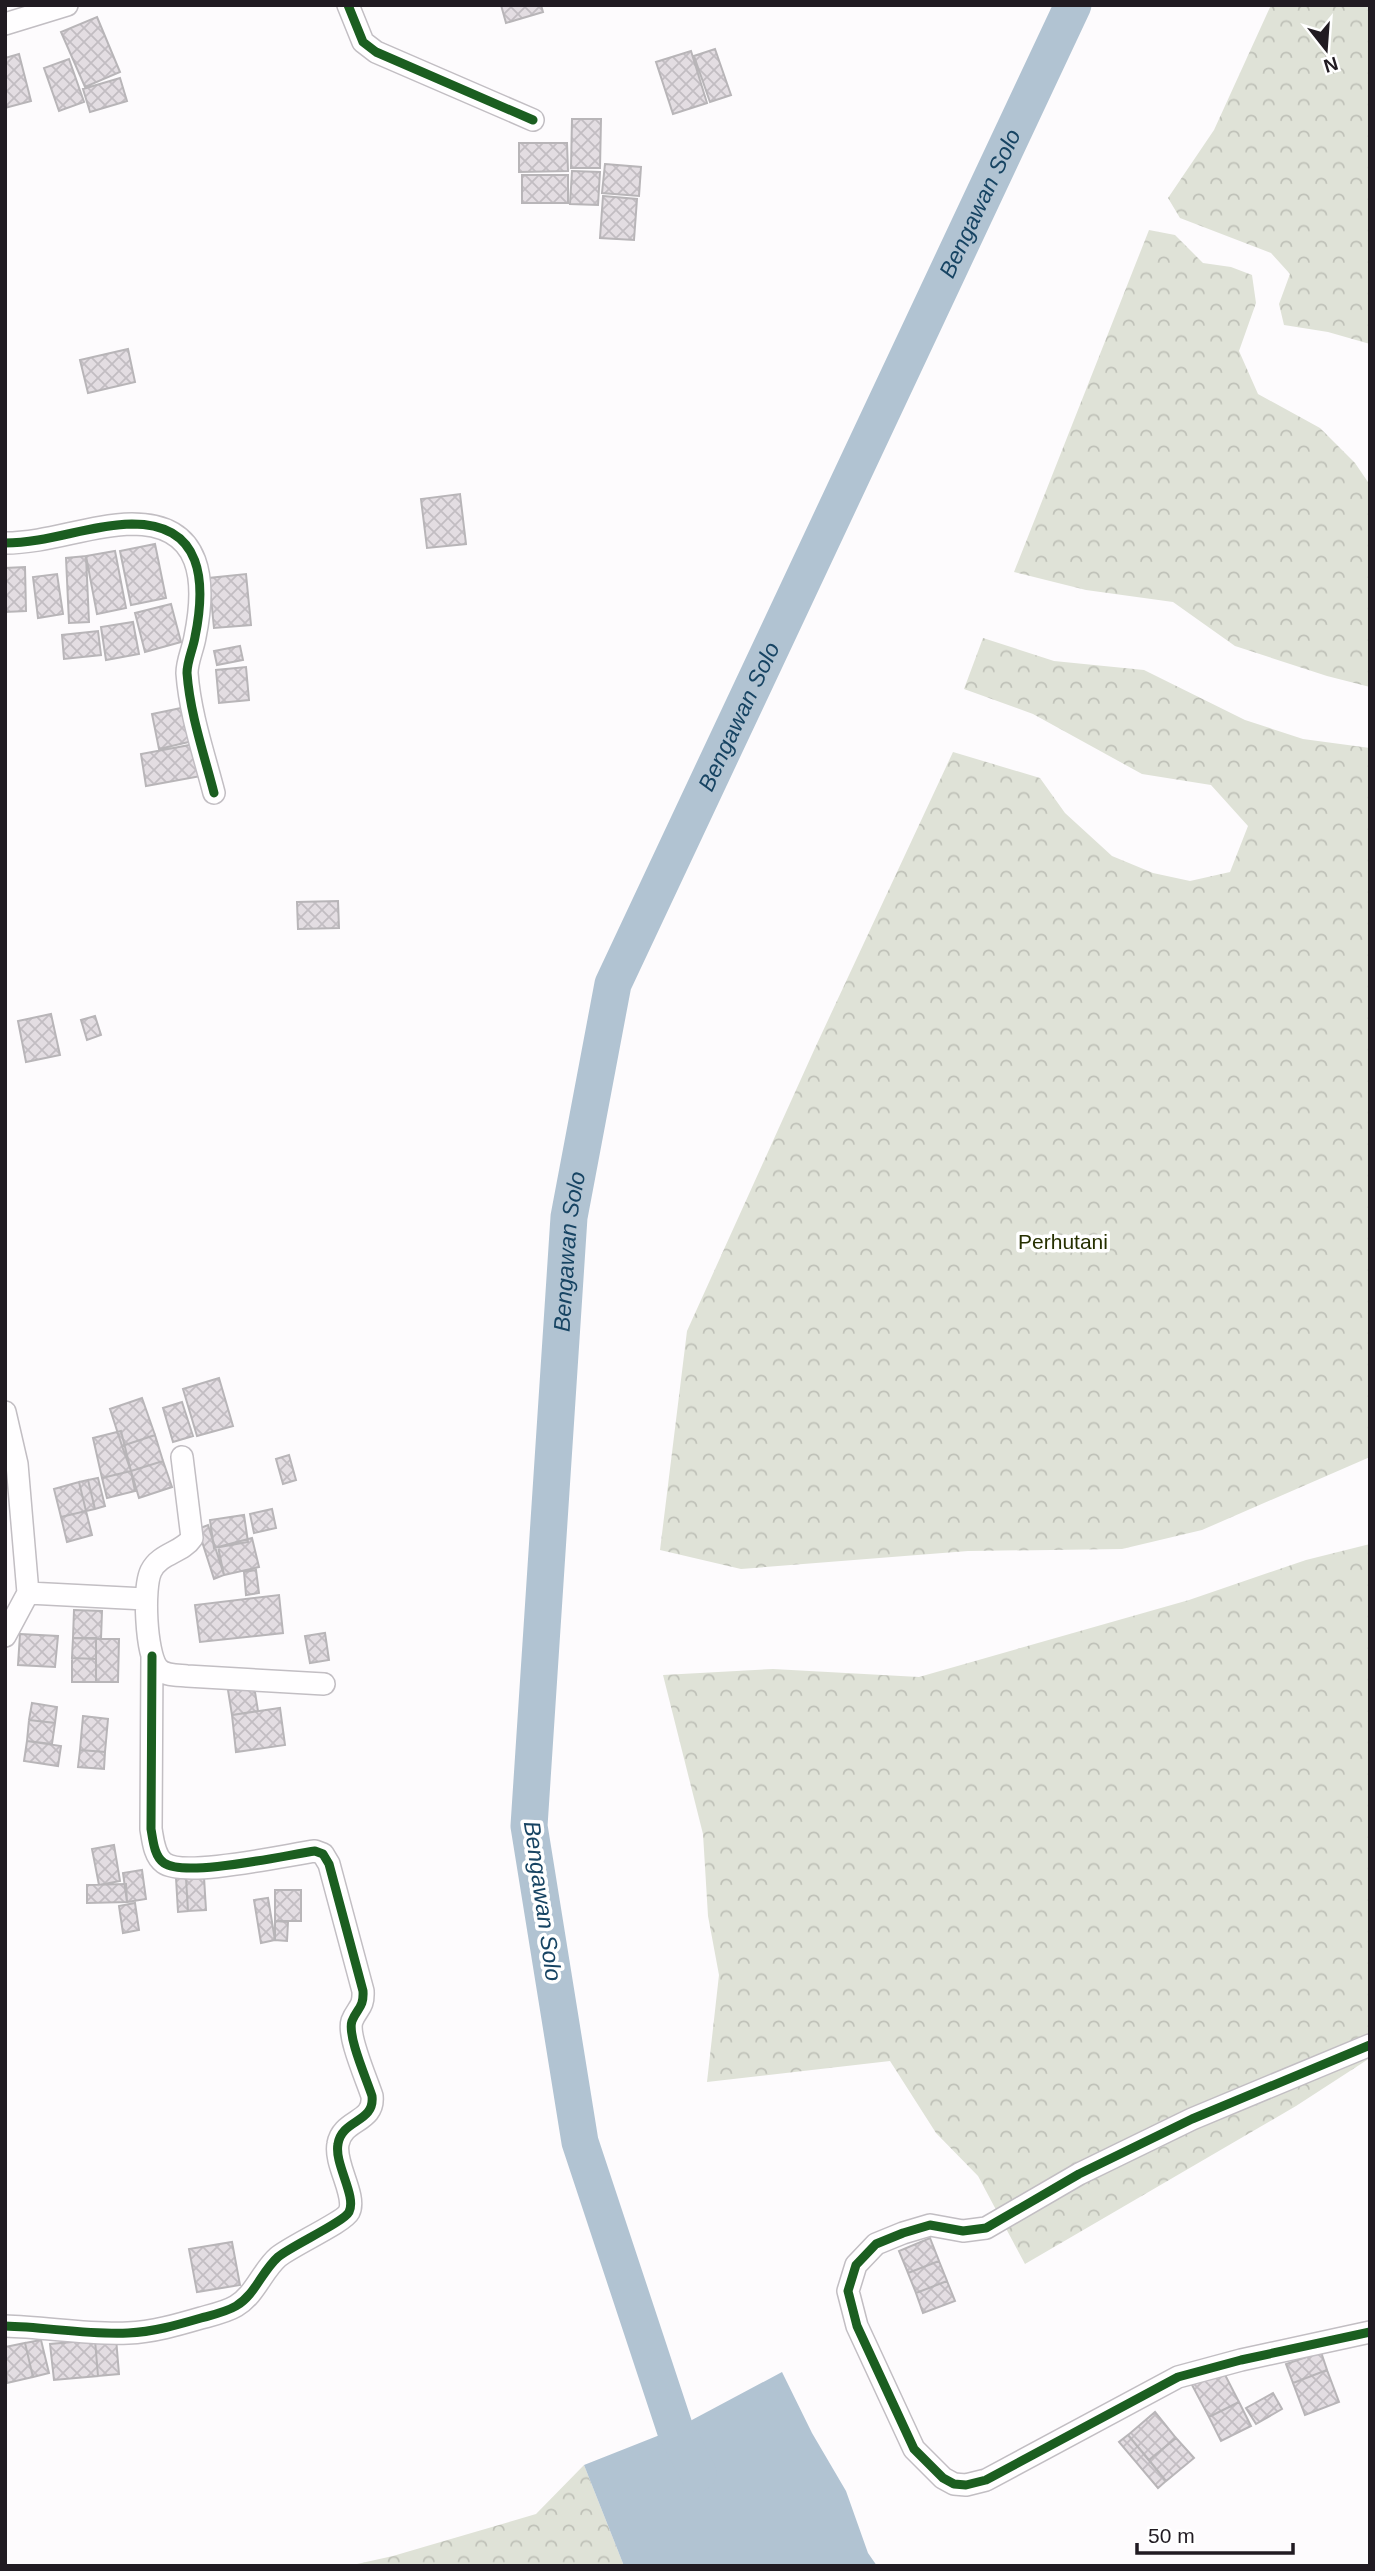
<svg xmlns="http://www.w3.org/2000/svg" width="1375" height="2571" viewBox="0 0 1375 2571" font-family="Arial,sans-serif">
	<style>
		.forest { fill: url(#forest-crowns) }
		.water { fill: #b1c3d2 }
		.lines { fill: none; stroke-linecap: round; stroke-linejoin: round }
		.river { stroke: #b1c3d2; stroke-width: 37 }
		.building { fill: url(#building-cross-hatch); stroke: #b8b5b8; stroke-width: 2 }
		.minor-casing { stroke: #c2bec3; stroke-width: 24 }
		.minor { stroke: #fffeff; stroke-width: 21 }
		.cycleway-casing { stroke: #fff; stroke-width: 13 }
		.cycleway { stroke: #1b5e20; stroke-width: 9 }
		.labels { text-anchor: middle; stroke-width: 7; stroke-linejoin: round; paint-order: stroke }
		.park-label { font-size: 21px; fill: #263000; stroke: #fff }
		.water-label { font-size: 23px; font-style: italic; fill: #174463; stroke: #fff }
	</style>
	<defs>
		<pattern id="forest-crowns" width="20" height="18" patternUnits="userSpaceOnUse" patternTransform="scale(1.75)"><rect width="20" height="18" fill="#dfe2d7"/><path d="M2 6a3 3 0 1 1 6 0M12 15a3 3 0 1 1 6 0" fill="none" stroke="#bfc1b8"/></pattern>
		<pattern id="building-cross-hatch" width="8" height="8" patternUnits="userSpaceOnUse" patternTransform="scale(1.75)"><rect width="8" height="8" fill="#e3dde2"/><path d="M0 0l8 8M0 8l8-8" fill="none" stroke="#c2bdc2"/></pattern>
	</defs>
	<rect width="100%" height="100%" fill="#fdfbfd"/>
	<path class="forest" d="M 1271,5 L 1370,5 L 1370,344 L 1328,332 L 1284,325 L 1279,304 L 1290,274 L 1271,253 L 1180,218 L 1168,198 L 1214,130 Z
		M 1149,230 L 1175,235 L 1203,263 L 1231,267 L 1252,275 L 1256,303 L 1239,351 L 1258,394 L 1320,428 L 1355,463 L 1370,485 L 1370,687 L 1327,676 L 1235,646 L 1173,602 L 1086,590 L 1014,572 Z
		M 983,638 L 1054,661 L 1144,670 L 1245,720 L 1303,739 L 1370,748 L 1370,1457 L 1202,1530 L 1122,1549 L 968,1551 L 741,1569 L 660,1550 L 687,1331 L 815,1048 L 953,752 L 1040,778 L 1065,813 L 1112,856 L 1153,873 L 1190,881 L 1230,872 L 1248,826 L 1211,785 L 1142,774 L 1033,714 L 964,689 Z
		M 1370,1544 L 1370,2058 L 1296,2106 L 1025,2264 L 978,2176 L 936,2133 L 890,2061 L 707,2082 L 719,1975 L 708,1916 L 703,1834 L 663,1675 L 773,1669 L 919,1677 L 1189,1600 L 1306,1560 Z
		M 584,2465 L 624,2566 L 348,2566 L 393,2556 L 536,2514 Z"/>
	<path class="water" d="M 782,2372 L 812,2433 L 846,2491 L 868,2553 L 877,2566 L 624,2566 L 584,2465 L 675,2429 Z"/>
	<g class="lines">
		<path class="river" id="s1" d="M 698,2473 L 675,2429 L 580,2142 L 529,1826 L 569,1217 L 613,984 L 1073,5"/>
	</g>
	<path class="building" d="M 501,5 L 541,5 L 543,12 L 506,23 Z
		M 97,17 L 120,72 L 85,87 L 61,32 Z
		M 715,49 L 731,95 L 710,102 L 694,56 Z
		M 691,51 L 707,103 L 673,114 L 656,62 Z
		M 19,54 L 31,101 L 5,108 L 5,58 Z
		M 69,59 L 84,102 L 59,111 L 44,68 Z
		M 120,78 L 127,101 L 90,112 L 83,89 Z
		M 572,119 L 601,119 L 600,168 L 571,168 Z
		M 519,143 L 567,143 L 568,171 L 519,172 Z
		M 605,164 L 641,167 L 639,196 L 602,193 Z
		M 572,171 L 600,172 L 598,205 L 570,204 Z
		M 522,175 L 568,175 L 568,203 L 522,203 Z
		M 603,196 L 637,199 L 634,240 L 600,238 Z
		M 128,349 L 135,382 L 88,393 L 80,360 Z
		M 460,494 L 466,544 L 427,548 L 421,499 Z
		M 155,544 L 166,598 L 131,605 L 120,551 Z
		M 115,551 L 126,608 L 97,614 L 86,556 Z
		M 86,556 L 89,622 L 69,623 L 66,558 Z
		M 25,567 L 26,611 L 5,612 L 5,568 Z
		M 57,574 L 63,614 L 38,618 L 33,577 Z
		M 246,574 L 251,625 L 214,628 L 209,578 Z
		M 171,604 L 181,642 L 145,652 L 135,613 Z
		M 133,622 L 139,654 L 106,660 L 101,627 Z
		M 98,631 L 101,655 L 64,659 L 62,635 Z
		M 240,646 L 243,660 L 217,665 L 214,651 Z
		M 246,667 L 249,700 L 219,703 L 216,670 Z
		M 186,707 L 193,741 L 159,749 L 152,714 Z
		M 195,744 L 201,776 L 146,786 L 141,754 Z
		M 338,901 L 339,928 L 298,929 L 297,902 Z
		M 51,1014 L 60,1055 L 26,1062 L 18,1021 Z
		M 95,1016 L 101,1035 L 87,1040 L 81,1020 Z
		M 219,1378 L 233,1426 L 197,1436 L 183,1389 Z
		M 142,1398 L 155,1435 L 122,1446 L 110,1409 Z
		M 182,1402 L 193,1436 L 173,1442 L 163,1408 Z
		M 121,1431 L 131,1471 L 102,1478 L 93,1438 Z
		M 155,1435 L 163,1461 L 131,1471 L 122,1446 Z
		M 289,1455 L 296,1480 L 283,1484 L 276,1459 Z
		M 163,1461 L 172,1487 L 139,1498 L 131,1471 Z
		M 131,1471 L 135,1491 L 107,1498 L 102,1478 Z
		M 98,1478 L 105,1506 L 95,1509 L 88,1480 Z
		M 88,1480 L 95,1509 L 86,1511 L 79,1482 Z
		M 79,1482 L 86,1511 L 61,1517 L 54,1489 Z
		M 272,1509 L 276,1528 L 254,1533 L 250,1514 Z
		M 86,1511 L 92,1535 L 67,1542 L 61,1517 Z
		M 244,1515 L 248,1542 L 214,1548 L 210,1520 Z
		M 208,1525 L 224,1575 L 214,1579 L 198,1529 Z
		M 252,1538 L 259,1567 L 224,1575 L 218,1547 Z
		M 256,1570 L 259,1593 L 246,1595 L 244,1572 Z
		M 279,1595 L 283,1633 L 200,1642 L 195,1605 Z
		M 74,1610 L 102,1611 L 101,1639 L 73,1638 Z
		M 325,1633 L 329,1660 L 310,1663 L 305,1636 Z
		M 20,1634 L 58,1636 L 55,1667 L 18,1665 Z
		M 73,1638 L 96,1638 L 96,1659 L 72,1658 Z
		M 96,1639 L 119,1639 L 118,1682 L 96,1682 Z
		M 72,1658 L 96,1659 L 96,1682 L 72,1682 Z
		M 254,1686 L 258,1711 L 232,1715 L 228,1690 Z
		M 32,1703 L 57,1707 L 55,1723 L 29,1720 Z
		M 280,1708 L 285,1745 L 236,1752 L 232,1715 Z
		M 83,1716 L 108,1719 L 105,1752 L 80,1750 Z
		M 29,1720 L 55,1723 L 52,1744 L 27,1741 Z
		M 27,1741 L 61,1746 L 58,1766 L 24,1761 Z
		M 80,1750 L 105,1752 L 104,1769 L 78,1767 Z
		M 114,1845 L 120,1881 L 99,1885 L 92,1849 Z
		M 142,1870 L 146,1899 L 127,1902 L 123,1873 Z
		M 204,1877 L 206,1910 L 188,1911 L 186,1878 Z
		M 176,1878 L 186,1878 L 188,1911 L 178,1912 Z
		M 126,1884 L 127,1902 L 87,1903 L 87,1885 Z
		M 275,1890 L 301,1890 L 301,1921 L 275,1921 Z
		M 268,1898 L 275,1940 L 261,1943 L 254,1900 Z
		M 135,1903 L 139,1930 L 123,1933 L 119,1906 Z
		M 275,1921 L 288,1922 L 287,1941 L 275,1940 Z
		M 930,2238 L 939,2261 L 908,2273 L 899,2251 Z
		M 232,2242 L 240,2285 L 197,2292 L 189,2249 Z
		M 939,2261 L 947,2281 L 916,2293 L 908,2273 Z
		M 947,2281 L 955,2301 L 923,2313 L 916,2293 Z
		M 116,2338 L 119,2374 L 98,2376 L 95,2340 Z
		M 41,2340 L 49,2373 L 33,2377 L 25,2343 Z
		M 95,2340 L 98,2376 L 54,2380 L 50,2344 Z
		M 25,2343 L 33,2377 L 7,2383 L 5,2347 Z
		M 1321,2352 L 1327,2370 L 1293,2383 L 1286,2364 Z
		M 1222,2369 L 1239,2402 L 1209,2417 L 1192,2385 Z
		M 1327,2370 L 1339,2402 L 1305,2415 L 1293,2383 Z
		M 1273,2393 L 1282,2409 L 1256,2424 L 1246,2408 Z
		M 1239,2402 L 1251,2426 L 1221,2441 L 1209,2417 Z
		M 1155,2412 L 1176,2438 L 1149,2460 L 1128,2435 Z
		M 1128,2435 L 1166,2481 L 1158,2488 L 1119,2442 Z
		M 1176,2438 L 1194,2458 L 1166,2481 L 1149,2460 Z"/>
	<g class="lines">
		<defs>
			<path id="minor" d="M 348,5 L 363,42 L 376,52 L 533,120
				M 5,24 L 67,5
				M 5,543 C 49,543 88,525 132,524 C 204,524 206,583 195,637 C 193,649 187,661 187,673 C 190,714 204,754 214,793
				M 5,1412 L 17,1464 L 28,1593 L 5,1636
				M 182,1457 L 192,1538 C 182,1553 160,1553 151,1571 C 143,1588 146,1652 157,1667 C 163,1676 177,1675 187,1676 L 324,1684
				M 28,1593 L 145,1599
				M 1370,2045 L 1192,2119 L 1079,2174 L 986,2228 L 963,2231 L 930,2225 L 903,2233 L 876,2244 L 856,2265 L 848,2291 L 857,2326 L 914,2449 L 943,2478 L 954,2484 L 966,2485 L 986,2480 L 1178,2377 L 1241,2360 L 1370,2332
				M 5,2326 C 46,2327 88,2335 128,2333 C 153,2332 177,2325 201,2318 C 212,2315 226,2312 236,2306 C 255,2295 262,2271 278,2257 C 291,2246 344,2222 349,2212 C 357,2196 334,2164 338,2144 C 342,2119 375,2123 372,2096 C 367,2080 347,2036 352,2021 C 357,2008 364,2008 363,1991 L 329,1864 L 323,1854 L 315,1851 C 286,1855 185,1878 164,1863 C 154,1856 153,1840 151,1829 L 152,1656"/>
		</defs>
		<use href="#minor" class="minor-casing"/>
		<use href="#minor" class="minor"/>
		<defs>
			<path id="cycleway" d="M 348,5 L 363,42 L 376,52 L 533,120
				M 5,543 C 49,543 88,525 132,524 C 204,524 206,583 195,637 C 193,649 187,661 187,673 C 190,714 204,754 214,793
				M 1370,2045 L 1192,2119 L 1079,2174 L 986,2228 L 963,2231 L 930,2225 L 903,2233 L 876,2244 L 856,2265 L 848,2291 L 857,2326 L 914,2449 L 943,2478 L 954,2484 L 966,2485 L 986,2480 L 1178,2377 L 1241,2360 L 1370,2332
				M 5,2326 C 46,2327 88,2335 128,2333 C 153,2332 177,2325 201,2318 C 212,2315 226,2312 236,2306 C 255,2295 262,2271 278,2257 C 291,2246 344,2222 349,2212 C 357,2196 334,2164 338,2144 C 342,2119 375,2123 372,2096 C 367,2080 347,2036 352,2021 C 357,2008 364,2008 363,1991 L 329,1864 L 323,1854 L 315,1851 C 286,1855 185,1878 164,1863 C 154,1856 153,1840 151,1829 L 152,1656"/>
		</defs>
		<use href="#cycleway" class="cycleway-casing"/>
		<use href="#cycleway" class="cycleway"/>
	</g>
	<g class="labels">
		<g class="park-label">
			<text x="1063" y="1249">Perhutani</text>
		</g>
		<g class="water-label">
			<text dy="8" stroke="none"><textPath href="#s1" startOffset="2382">Bengawan Solo</textPath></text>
			<text dy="8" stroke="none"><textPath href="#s1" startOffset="1815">Bengawan Solo</textPath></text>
			<text dy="8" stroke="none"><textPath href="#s1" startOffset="1248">Bengawan Solo</textPath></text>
			<text transform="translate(543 1901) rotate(82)" y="8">Bengawan Solo</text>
		</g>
	</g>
	<rect width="1375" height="2571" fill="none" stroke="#211b22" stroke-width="14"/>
	<g transform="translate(1326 49) rotate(163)" stroke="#ffffff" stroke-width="5" paint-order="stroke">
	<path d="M0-5L12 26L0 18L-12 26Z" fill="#211b22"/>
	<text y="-10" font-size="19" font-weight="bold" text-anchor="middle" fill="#211b22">N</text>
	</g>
	<path d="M1137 2543v10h156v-10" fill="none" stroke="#211b22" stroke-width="3.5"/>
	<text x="1148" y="2543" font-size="21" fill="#211b22" stroke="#ffffff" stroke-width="5" paint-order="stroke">50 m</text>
</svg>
